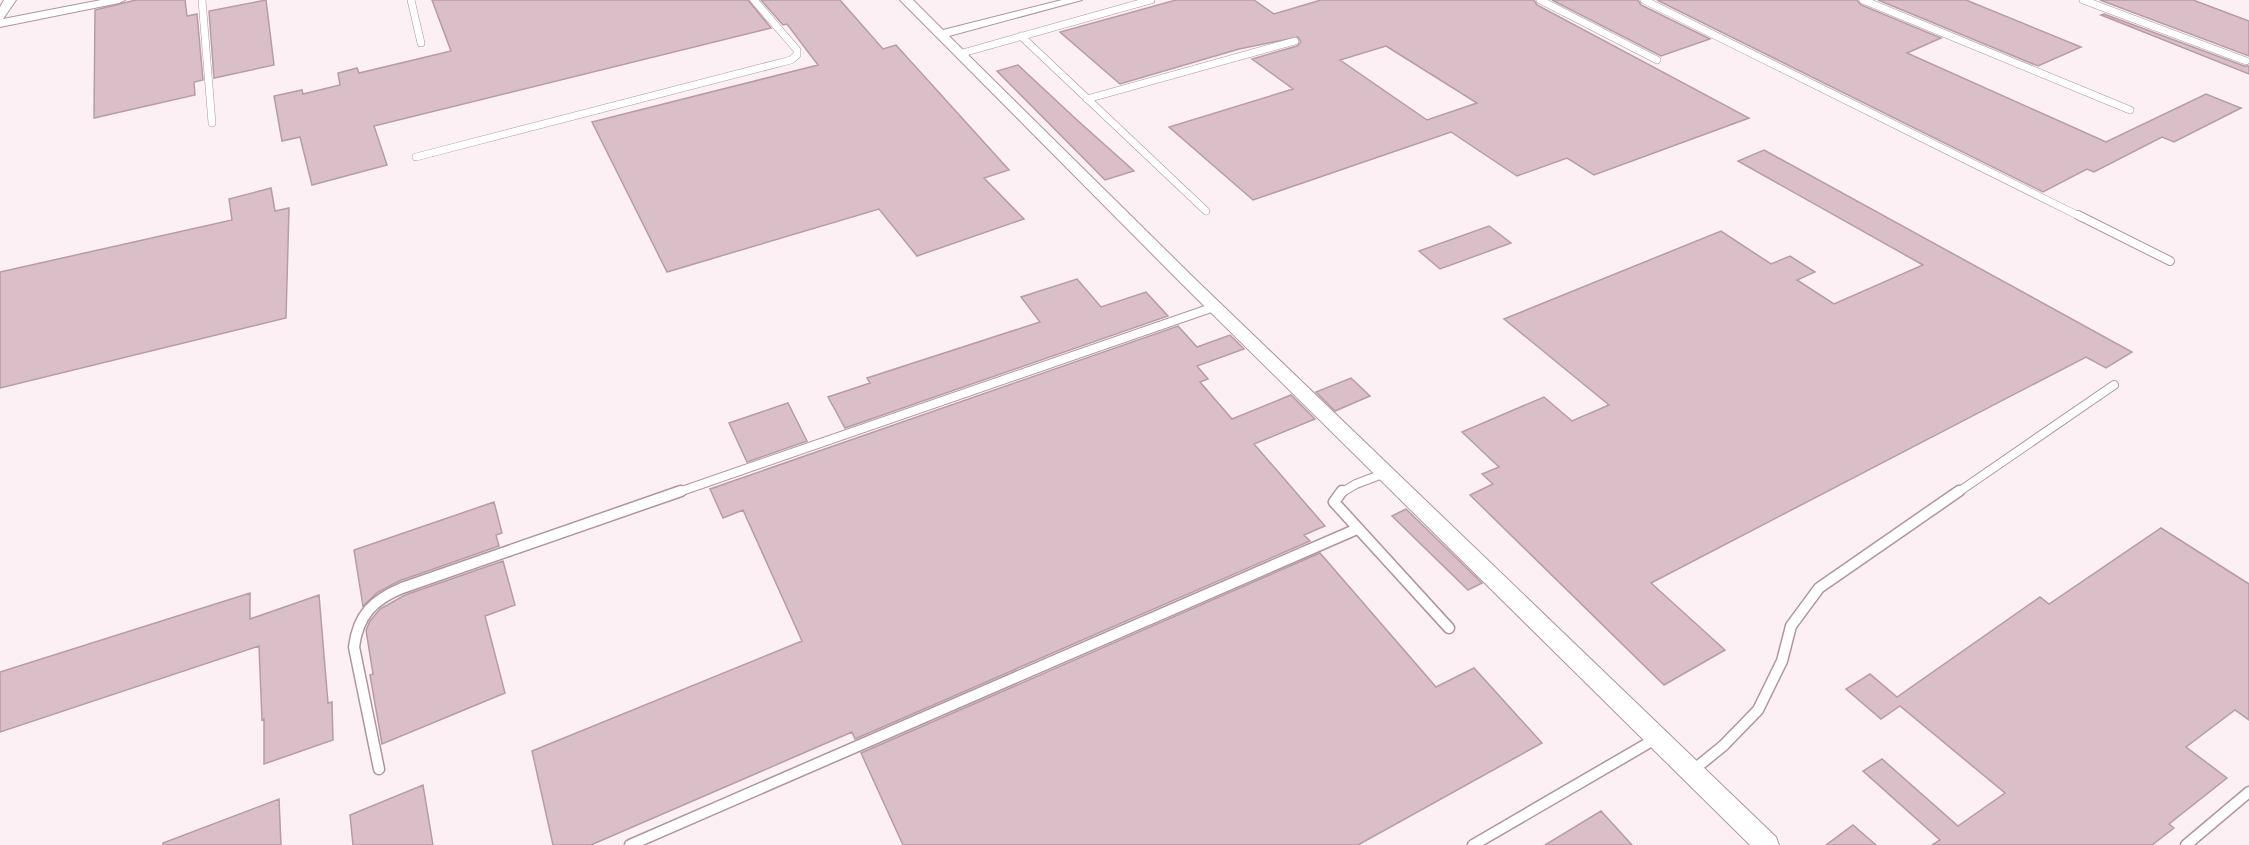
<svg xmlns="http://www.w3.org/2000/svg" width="2249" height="845" viewBox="0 0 2249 845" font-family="Cabin,sans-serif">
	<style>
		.building { fill: #dbbfc8; stroke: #b79ca4; stroke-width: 1.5; fill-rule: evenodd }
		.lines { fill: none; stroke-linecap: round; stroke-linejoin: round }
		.lane-far2-casing { stroke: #b0959e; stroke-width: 8 }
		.lane-far1-casing { stroke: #b0959e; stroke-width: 10 }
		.lane-casing { stroke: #b0959e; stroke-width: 13 }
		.street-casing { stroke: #b0959e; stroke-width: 2 }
		.lane-far2 { stroke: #fff; stroke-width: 7 }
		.lane-far1 { stroke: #fff; stroke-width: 8 }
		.lane { stroke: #fff; stroke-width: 10 }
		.street { fill: #fff; fill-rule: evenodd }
	</style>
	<rect width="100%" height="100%" fill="#fcf0f4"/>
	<path class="building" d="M 136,0 L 185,0 L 187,16 L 197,14 L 203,80 L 194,82 L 195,95 L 94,118 L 95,10 Z
		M 266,0 L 274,65 L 214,78 L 209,11 Z
		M 432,0 L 748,0 L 771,28 L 374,126 L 387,165 L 312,185 L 300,137 L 282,141 L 274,96 L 302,90 L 303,94 L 340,85 L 338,73 L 357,68 L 359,73 L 451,51 Z
		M 761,0 L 840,0 L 883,49 L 896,45 L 1009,170 L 984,178 L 1024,219 L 917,256 L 879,209 L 667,272 L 592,122 L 818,65 L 787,24 L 783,25 Z
		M 1176,0 L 1254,0 L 1274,14 L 1321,0 L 1534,0 L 1537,5 L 1749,118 L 1594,175 L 1567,158 L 1517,176 L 1451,132 L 1253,200 L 1169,127 L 1293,89 L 1252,59 L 1297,46 L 1301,42 L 1298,37 L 1239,49 L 1120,84 L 1060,32 ZM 1386,46 L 1477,103 L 1427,120 L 1340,60 Z
		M 1552,0 L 1638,0 L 1641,5 L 1710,39 L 1661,56 Z
		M 1657,0 L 1857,0 L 1861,5 L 1941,38 L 1907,53 L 2106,142 L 2206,94 L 2241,108 L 2174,142 L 2162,137 L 2094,172 L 2087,169 L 2043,192 Z
		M 1878,0 L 1966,0 L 2081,47 L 2038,66 Z
		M 2100,0 L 2193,0 L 2249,21 L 2249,56 Z
		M 2104,14 L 2244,66 L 2249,66 L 2249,74 L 2101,15 Z
		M 1018,65 L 1077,120 L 1134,171 L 1105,180 L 997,71 Z
		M 1764,150 L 2132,352 L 2106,368 L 2086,357 L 1651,583 L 1725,650 L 1664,685 L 1470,495 L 1493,484 L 1482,474 L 1499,467 L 1462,432 L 1544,397 L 1572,421 L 1609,405 L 1504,319 L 1721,231 L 1771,264 L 1790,256 L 1815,272 L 1797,280 L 1834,304 L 1923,265 L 1738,161 Z
		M 271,188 L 275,211 L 289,208 L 286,318 L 0,388 L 0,272 L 232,220 L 229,199 Z
		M 1489,226 L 1511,243 L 1440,269 L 1419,251 Z
		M 1077,279 L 1101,307 L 1146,292 L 1168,316 L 845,428 L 828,397 L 870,383 L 867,378 L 1040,322 L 1021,297 Z
		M 1178,326 L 1197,347 L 1230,335 L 1244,349 L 1197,366 L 1208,379 L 1200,382 L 1232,419 L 1291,395 L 1315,419 L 1254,444 L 1325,526 L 1304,535 L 1310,541 L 855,739 L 852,732 L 591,845 L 553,845 L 532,751 L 802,641 L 743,510 L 723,518 L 710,489 Z
		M 1351,378 L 1370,396 L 1335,411 L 1316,392 Z
		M 788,403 L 807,441 L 747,462 L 729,423 Z
		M 494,502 L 502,533 L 496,535 L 499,546 L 399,581 L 378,592 L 363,606 L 354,550 Z
		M 1406,509 L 1482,583 L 1468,590 L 1392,516 Z
		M 2161,528 L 2249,584 L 2249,720 L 2235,710 L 2186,747 L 2227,778 L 2169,824 L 2174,828 L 2152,845 L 1932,845 L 1940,840 L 1863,771 L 1882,759 L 1958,826 L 2005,793 L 1900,706 L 1881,719 L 1846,689 L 1870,674 L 1897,697 L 2040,597 L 2049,604 Z
		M 1320,553 L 1436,687 L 1474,668 L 1542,743 L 1358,845 L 903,845 L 861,753 Z
		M 503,561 L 515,605 L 485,616 L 505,693 L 382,744 L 370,675 L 373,674 L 366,630 L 370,621 L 380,609 L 405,595 Z
		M 250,593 L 250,619 L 319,595 L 328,703 L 332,702 L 333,740 L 264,764 L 264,719 L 262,720 L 259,646 L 0,732 L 0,672 Z
		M 423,785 L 433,845 L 353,845 L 350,815 Z
		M 279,799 L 281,845 L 163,845 L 163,843 Z
		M 1601,811 L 1632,845 L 1545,845 Z
		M 1853,825 L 1876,845 L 1826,845 Z"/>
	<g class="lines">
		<defs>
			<path id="lane-far2" d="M 202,0 L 212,123
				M 411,0 L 421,43
				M 1540,0 L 1657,60
				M 1644,0 L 2081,217
				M 1863,0 L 2130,110
				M 2083,0 L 2246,61
				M 1021,36 L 1206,211
				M 959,54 L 1151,0
				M 1087,99 L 1295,41
				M 416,157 L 791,60 L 797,55 L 797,50 L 754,0"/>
			<path id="lane-far1" d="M 2078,215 L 2170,261
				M 676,493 L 1214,307
				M 1341,493 L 1356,484 L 1385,473
				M 1957,493 L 2114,385"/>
			<path id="lane" d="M 1342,491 L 1334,502 L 1449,628
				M 379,769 L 354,647 C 358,615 373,600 402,588 L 681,491
				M 1692,771 L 1723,746 L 1758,710 L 1782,661 L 1791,626 L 1819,588 L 1959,491
				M 630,845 L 1357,529
				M 1473,845 L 1657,738
				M 2186,845 L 2249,792"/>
			<path id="street" d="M 4,0 L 16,0 L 3,19 L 101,0 L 125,0 L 119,3 L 0,27 L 0,7 Z
				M 900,0 L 913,0 L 943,30 L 1062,0 L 1082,0 L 949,36 L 1193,277 L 1776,837 L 1779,845 L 1750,845 L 1181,283 Z"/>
		</defs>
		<use href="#lane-far2" class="lane-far2-casing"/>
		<use href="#lane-far1" class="lane-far1-casing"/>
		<use href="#lane" class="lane-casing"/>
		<use href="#street" class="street-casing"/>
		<use href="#lane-far2" class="lane-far2"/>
		<use href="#lane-far1" class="lane-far1"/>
		<use href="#lane" class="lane"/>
		<use href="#street" class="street"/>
	</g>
</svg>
